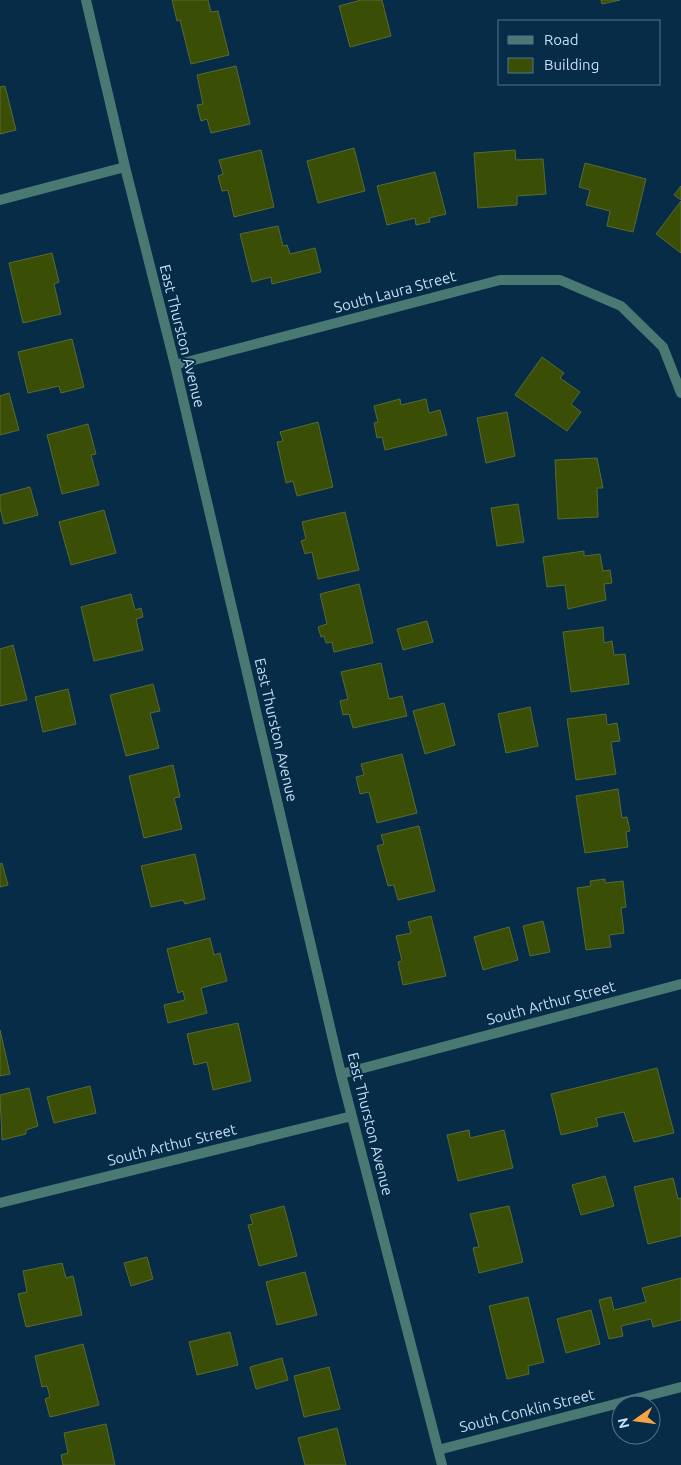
<svg xmlns="http://www.w3.org/2000/svg" width="681" height="1465" viewBox="0 0 681 1465" font-family="Ubuntu,sans-serif">
	<style>
		.building { fill: #3b4e06; stroke: #586a35 }
		.lines { fill: none; stroke-linecap: round; stroke-linejoin: round }
		.minor { stroke: #497972; stroke-width: 10 }
		.labels { text-anchor: middle; stroke-width: 4; stroke-linejoin: round; paint-order: stroke }
		.street-label { font-size: 15px; fill: #c6dff5; stroke: #062c47 }
	</style>
	<rect width="100%" height="100%" fill="#062c47"/>
	<path class="building" d="M 172,0 L 208,0 L 211,12 L 218,11 L 229,55 L 191,64 L 180,20 L 177,21 Z
		M 361,0 L 382,0 L 391,36 L 350,47 L 339,6 Z
		M 601,0 L 620,0 L 602,4 Z
		M 236,66 L 250,124 L 211,133 L 207,119 L 201,121 L 197,105 L 203,104 L 197,75 Z
		M 5,86 L 16,130 L 0,134 L 0,87 Z
		M 354,148 L 365,191 L 318,203 L 307,161 Z
		M 261,150 L 274,207 L 234,217 L 228,190 L 222,191 L 218,176 L 223,174 L 219,160 Z
		M 515,150 L 516,160 L 543,159 L 546,194 L 517,196 L 517,205 L 478,208 L 474,153 Z
		M 585,163 L 646,179 L 633,232 L 607,226 L 610,211 L 586,205 L 590,190 L 579,187 Z
		M 435,172 L 446,214 L 429,218 L 430,222 L 416,225 L 415,218 L 387,225 L 377,186 Z
		M 681,186 L 681,200 L 674,195 Z
		M 681,201 L 681,253 L 656,234 Z
		M 278,226 L 283,246 L 287,245 L 290,254 L 315,248 L 321,272 L 272,284 L 271,277 L 252,282 L 240,234 Z
		M 52,253 L 59,282 L 54,284 L 61,314 L 23,323 L 9,263 Z
		M 72,339 L 84,387 L 61,393 L 59,386 L 28,393 L 18,352 Z
		M 542,357 L 564,373 L 560,378 L 580,392 L 571,404 L 581,412 L 567,431 L 515,395 Z
		M 9,393 L 19,430 L 0,435 L 0,396 Z
		M 400,399 L 401,405 L 426,399 L 429,413 L 440,410 L 447,435 L 385,450 L 382,437 L 377,438 L 374,423 L 378,422 L 374,406 Z
		M 507,412 L 515,456 L 486,463 L 477,418 Z
		M 318,422 L 333,487 L 297,496 L 293,481 L 286,483 L 277,442 L 283,441 L 280,432 Z
		M 88,424 L 96,454 L 91,455 L 99,485 L 62,494 L 47,435 Z
		M 597,458 L 603,488 L 597,488 L 598,517 L 558,519 L 555,460 Z
		M 30,487 L 38,515 L 4,524 L 0,508 L 0,495 Z
		M 518,504 L 524,542 L 497,546 L 491,508 Z
		M 104,510 L 116,553 L 71,565 L 59,522 Z
		M 345,512 L 359,570 L 318,579 L 312,552 L 305,554 L 301,541 L 306,539 L 302,522 Z
		M 584,551 L 584,556 L 600,554 L 603,571 L 610,570 L 612,583 L 604,584 L 606,600 L 568,609 L 565,585 L 547,587 L 543,557 Z
		M 359,584 L 373,643 L 334,652 L 332,642 L 326,643 L 324,636 L 321,637 L 318,627 L 327,624 L 320,594 Z
		M 131,594 L 135,610 L 141,608 L 143,617 L 136,619 L 143,650 L 94,661 L 81,607 Z
		M 427,621 L 433,642 L 403,650 L 397,629 Z
		M 603,627 L 604,643 L 612,641 L 614,655 L 625,654 L 629,684 L 571,692 L 563,632 Z
		M 13,645 L 27,700 L 0,706 L 0,649 Z
		M 381,663 L 389,699 L 402,696 L 407,716 L 353,728 L 349,714 L 343,715 L 340,701 L 348,699 L 341,672 Z
		M 153,684 L 160,711 L 150,713 L 159,748 L 126,756 L 110,695 Z
		M 68,689 L 76,724 L 43,732 L 35,697 Z
		M 444,703 L 455,745 L 425,754 L 413,711 Z
		M 530,707 L 538,746 L 506,753 L 498,714 Z
		M 606,714 L 607,725 L 617,723 L 620,741 L 611,742 L 616,774 L 576,780 L 567,719 Z
		M 402,754 L 417,813 L 377,823 L 369,792 L 360,794 L 356,777 L 364,775 L 361,764 Z
		M 173,765 L 180,797 L 174,798 L 182,829 L 144,838 L 129,776 Z
		M 618,789 L 622,818 L 627,817 L 630,831 L 626,832 L 628,847 L 585,853 L 576,796 Z
		M 419,826 L 435,891 L 398,900 L 394,885 L 388,886 L 377,846 L 384,844 L 381,835 Z
		M 195,854 L 205,899 L 185,904 L 183,900 L 151,907 L 141,866 Z
		M 2,863 L 8,885 L 0,887 L 0,864 Z
		M 605,879 L 605,883 L 623,881 L 626,907 L 621,908 L 624,933 L 609,935 L 611,947 L 586,950 L 577,888 L 591,886 L 590,881 Z
		M 431,916 L 446,976 L 403,985 L 398,962 L 402,961 L 396,936 L 411,933 L 408,922 Z
		M 543,921 L 550,952 L 530,956 L 523,926 Z
		M 509,927 L 518,960 L 483,970 L 474,937 Z
		M 210,938 L 214,955 L 220,953 L 227,981 L 201,988 L 207,1013 L 168,1023 L 164,1005 L 185,1000 L 183,991 L 178,993 L 167,949 Z
		M 238,1023 L 251,1081 L 213,1090 L 207,1062 L 194,1065 L 187,1034 Z
		M 0,1030 L 10,1074 L 0,1076 Z
		M 657,1068 L 674,1133 L 634,1142 L 624,1112 L 596,1118 L 598,1126 L 561,1135 L 551,1094 Z
		M 90,1086 L 96,1113 L 54,1123 L 47,1097 Z
		M 29,1088 L 38,1126 L 26,1130 L 26,1134 L 2,1140 L 0,1095 Z
		M 469,1130 L 470,1138 L 504,1130 L 513,1168 L 458,1181 L 447,1135 Z
		M 605,1176 L 614,1206 L 581,1215 L 572,1185 Z
		M 673,1178 L 678,1199 L 681,1198 L 681,1236 L 648,1244 L 634,1187 Z
		M 284,1206 L 297,1256 L 259,1266 L 248,1225 L 253,1224 L 250,1215 Z
		M 509,1206 L 523,1262 L 479,1273 L 473,1248 L 479,1247 L 470,1214 Z
		M 147,1257 L 153,1279 L 131,1286 L 124,1263 Z
		M 62,1263 L 66,1278 L 73,1276 L 82,1315 L 26,1327 L 18,1294 L 27,1292 L 23,1271 Z
		M 305,1272 L 317,1315 L 277,1325 L 266,1282 Z
		M 681,1278 L 681,1320 L 653,1327 L 651,1319 L 621,1326 L 623,1336 L 609,1339 L 599,1300 L 611,1297 L 614,1310 L 646,1302 L 642,1288 Z
		M 528,1297 L 544,1362 L 528,1366 L 529,1374 L 507,1379 L 489,1306 Z
		M 591,1310 L 600,1344 L 566,1353 L 557,1319 Z
		M 230,1332 L 238,1365 L 197,1375 L 189,1342 Z
		M 83,1344 L 99,1405 L 50,1417 L 45,1399 L 50,1397 L 47,1386 L 42,1387 L 35,1356 Z
		M 282,1358 L 288,1380 L 256,1389 L 250,1367 Z
		M 329,1367 L 340,1409 L 304,1417 L 294,1376 Z
		M 106,1424 L 115,1465 L 63,1465 L 61,1455 L 68,1453 L 64,1433 Z
		M 337,1428 L 346,1465 L 305,1465 L 298,1438 Z"/>
	<g class="lines">
		<path class="minor" d="M 86,0 L 125,167 L 175,365 L 341,1074 L 442,1465
			M 0,200 L 125,167
			M 175,365 L 500,280 L 560,280 L 621,306 L 663,347 L 681,393
			M 341,1074 L 681,984
			M 0,1203 L 352,1116
			M 438,1450 L 681,1387"/>
	</g>
	<g class="labels">
		<g class="street-label">
			<text transform="translate(395 292) rotate(-15)" y="5">South Laura Street</text>
			<text transform="translate(182 336) rotate(76)" y="5">East Thurston Avenue</text>
			<text transform="translate(276 730) rotate(77)" y="5">East Thurston Avenue</text>
			<text transform="translate(551 1003) rotate(-15)" y="5">South Arthur Street</text>
			<text transform="translate(370 1124) rotate(76)" y="5">East Thurston Avenue</text>
			<text transform="translate(172 1145) rotate(-14)" y="5">South Arthur Street</text>
			<text transform="translate(527 1411) rotate(-14)" y="5">South Conklin Street</text>
		</g>
	</g>
	<rect x="498" y="20" width="162" height="65" fill="#062c47" stroke="#53748d"/>
	<rect x="508" y="36" width="25" height="8" fill="#497972" stroke="#53748d"/>
	<text x="544" y="45" font-size="15" fill="#c6dff5">Road</text>
	<rect x="508" y="58" width="25" height="15" fill="#3b4e06" stroke="#53748d"/>
	<text x="544" y="70" font-size="15" fill="#c6dff5">Building</text>
	<g transform="translate(636 1420) rotate(256)"><circle r="24" fill="#062c47" stroke="#53748d"/>
	<path d="M0-4L9 19L0 12L-9 19Z" fill="#f6a247"/>
	<text y="-8" font-size="14" font-weight="bold" text-anchor="middle" fill="#c6dff5">N</text>
	</g>
</svg>
